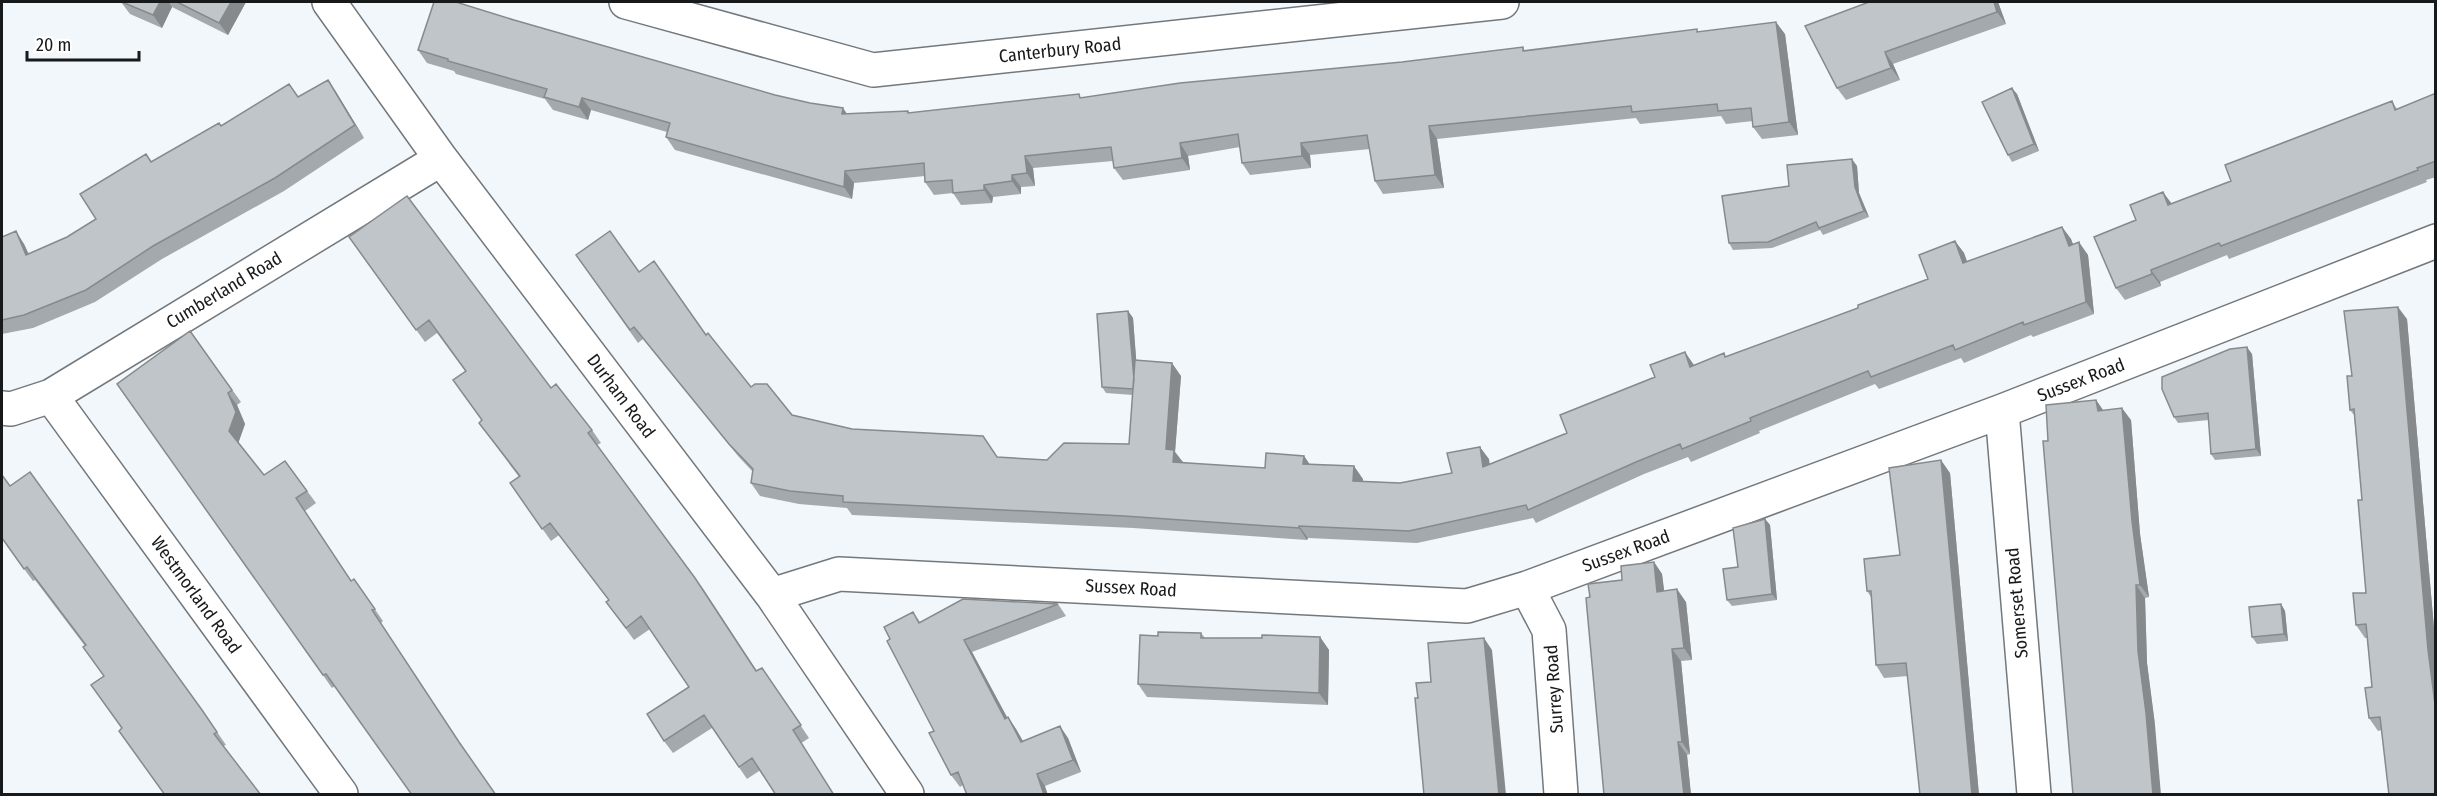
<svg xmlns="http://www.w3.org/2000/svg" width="2437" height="796" viewBox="0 0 2437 796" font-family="'Fira Sans Condensed',sans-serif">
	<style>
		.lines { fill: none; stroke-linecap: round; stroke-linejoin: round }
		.minor-casing { stroke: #73787c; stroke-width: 36 }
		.minor { stroke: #fff; stroke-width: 33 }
		.wall { fill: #a4a9ad }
		.shaded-wall { fill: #868a8d }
		.building { fill: #bfc5c9; stroke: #868a8d; stroke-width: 1.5 }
		.labels { text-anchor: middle; stroke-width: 6; stroke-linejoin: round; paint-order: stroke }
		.street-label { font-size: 18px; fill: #17191a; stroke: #fff }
	</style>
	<rect width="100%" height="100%" fill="#f1f7fb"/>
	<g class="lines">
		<defs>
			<path id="minor" d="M 329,2 L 441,159 L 772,595 L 907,794
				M 626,2 L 873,70 L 1502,2
				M 51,396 L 341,794
				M 2,408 L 11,409 L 51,396 L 441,159
				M 2002,411 L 2034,794
				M 1527,588 L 1549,630 L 1561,794
				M 772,595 L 839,574 L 1467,606 L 1527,588 L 2002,411 L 2436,241"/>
		</defs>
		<use href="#minor" class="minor-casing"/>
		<use href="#minor" class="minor"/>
	</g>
	<path class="wall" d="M 121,2 L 246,2 L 228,35 L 172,7 L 162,28 L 130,14 Z
		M 1998,2 L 2006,24 L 1893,64 L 1900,80 L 1846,100 L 1837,88 L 1805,26 Z
		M 514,20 L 775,95 L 847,114 L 909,113 L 1082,98 L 1402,62 L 1523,47 L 1525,51 L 1699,31 L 1785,34 L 1798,135 L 1762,139 L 1753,127 L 1753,121 L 1726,124 L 1721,116 L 1640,124 L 1636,118 L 1437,139 L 1444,188 L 1383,194 L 1375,181 L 1370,149 L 1310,155 L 1311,168 L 1250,175 L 1242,163 L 1240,147 L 1188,156 L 1190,170 L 1123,180 L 1114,168 L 1113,161 L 1033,168 L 1035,186 L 1021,187 L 1021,194 L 993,197 L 992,203 L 961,205 L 953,193 L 934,195 L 925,182 L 925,176 L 854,183 L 852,199 L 675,150 L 666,137 L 667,132 L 591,110 L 588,120 L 553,110 L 545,99 L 456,74 L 454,71 L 427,63 L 418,50 Z
		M 328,80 L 336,92 L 364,138 L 284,191 L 162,259 L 95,302 L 33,328 L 2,334 L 2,237 L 24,244 L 29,254 L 67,237 L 96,219 L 146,154 L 152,162 L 221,126 L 298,97 Z
		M 2436,93 L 2436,177 L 2426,180 L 2427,182 L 2229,259 L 2227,255 L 2160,282 L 2161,286 L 2125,300 L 2116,288 L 2136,220 L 2171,204 L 2231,181 L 2392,101 L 2397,109 Z
		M 2017,94 L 2039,151 L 2012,162 L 2008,155 Z
		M 1857,166 L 1859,193 L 1869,217 L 1823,235 L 1820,230 L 1772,248 L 1733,250 L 1729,243 L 1789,186 Z
		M 2062,227 L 2071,239 L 2073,244 L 2088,255 L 2094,314 L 2033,337 L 2031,335 L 1964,363 L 1961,358 L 1879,389 L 1875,384 L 1759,431 L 1760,433 L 1691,462 L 1688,457 L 1644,474 L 1536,523 L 1533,518 L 1417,543 L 1308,538 L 1307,540 L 1133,528 L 852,515 L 847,508 L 799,504 L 760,496 L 751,483 L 753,472 L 738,456 L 643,339 L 638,343 L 576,255 L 639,272 L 706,335 L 751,387 L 792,415 L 852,429 L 998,457 L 1047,460 L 1129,444 L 1133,395 L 1106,393 L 1102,387 L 1128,311 L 1133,318 L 1136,360 L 1181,376 L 1175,452 L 1183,463 L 1265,468 L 1304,456 L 1309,464 L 1363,479 L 1363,481 L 1400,483 L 1452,473 L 1489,459 L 1489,464 L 1567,433 L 1694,365 L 1726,357 L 1858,308 L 1928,279 L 1955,241 L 1964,253 L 1967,262 Z
		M 349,237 L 551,388 L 592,430 L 601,443 L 597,445 L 704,590 L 757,671 L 762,668 L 809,738 L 747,779 L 712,728 L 673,753 L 664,741 L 689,687 L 650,629 L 634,640 L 606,602 L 609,600 L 559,535 L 551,541 L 510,483 L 519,477 L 479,423 L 482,420 L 465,371 L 437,333 L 425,342 Z
		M 2407,319 L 2436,651 L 2436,795 L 2382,730 L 2378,731 L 2369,718 L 2372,687 L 2367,638 L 2365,638 L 2356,625 L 2366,593 L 2362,500 L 2354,415 L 2350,410 L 2352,376 Z
		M 190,331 L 241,402 L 237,405 L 245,424 L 238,443 L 264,475 L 285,461 L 316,503 L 305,511 L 351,581 L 354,579 L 383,621 L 381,623 L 335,686 L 332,688 L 117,384 Z
		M 2252,354 L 2261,456 L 2215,460 L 2211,454 L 2209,420 L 2178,423 L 2174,417 Z
		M 2096,400 L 2103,410 L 2131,420 L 2140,534 L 2149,597 L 2145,598 L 2147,663 L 2155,725 L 2048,441 Z
		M 1950,473 L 1979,795 L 1920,795 L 1908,676 L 1884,678 L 1876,665 L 1871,597 L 1867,591 L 1900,555 Z
		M 2,475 L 10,486 L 202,710 L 226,745 L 223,746 L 122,728 L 104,676 L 85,646 L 35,580 L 33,581 L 2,539 Z
		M 1765,519 L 1770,525 L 1777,600 L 1732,606 L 1727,600 L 1738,567 Z
		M 1654,562 L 1662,574 L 1664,591 L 1686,602 L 1692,660 L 1681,661 L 1690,754 L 1687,755 L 1691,795 L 1604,795 L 1590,597 Z
		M 1058,604 L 1066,616 L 972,652 L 1007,718 L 1008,717 L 1016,729 L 1023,741 L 1068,738 L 1081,772 L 1045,786 L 963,785 L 960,787 L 951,775 L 934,731 L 913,612 L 920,622 Z
		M 2281,604 L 2285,611 L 2288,641 L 2257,644 L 2252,637 Z
		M 1201,633 L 1205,638 L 1320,637 L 1329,650 L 1328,705 L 1147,697 L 1138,684 L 1158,636 Z"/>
	<path class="shaded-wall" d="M 160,2 L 169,2 L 172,7 L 162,28 L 153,15 Z
		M 231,2 L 246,2 L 228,35 L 219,23 Z
		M 1994,2 L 1998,2 L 2006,24 L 1997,12 Z
		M 1776,22 L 1785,34 L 1798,135 L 1789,122 Z
		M 1885,52 L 1893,64 L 1900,80 L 1891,68 Z
		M 328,80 L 336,92 L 364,138 L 355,125 Z
		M 2012,88 L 2017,94 L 2039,151 L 2034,144 Z
		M 582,98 L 591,110 L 588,120 L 579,107 Z
		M 843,108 L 852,121 L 842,114 Z
		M 1429,126 L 1437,139 L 1444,188 L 1435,175 Z
		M 1180,143 L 1188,156 L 1190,170 L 1182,158 Z
		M 1301,143 L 1310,155 L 1311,168 L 1302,156 Z
		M 1025,156 L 1033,168 L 1035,186 L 1027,173 Z
		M 1852,159 L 1857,166 L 1859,193 L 1869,217 L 1864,211 L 1855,187 Z
		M 845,171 L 854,183 L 852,199 L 844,187 Z
		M 1012,175 L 1021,187 L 1021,194 L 1012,181 Z
		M 984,185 L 993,197 L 992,203 L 984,190 Z
		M 2163,192 L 2172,204 L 2168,205 Z
		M 2062,227 L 2071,239 L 2078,258 L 2069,246 Z
		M 16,231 L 24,244 L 34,268 L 26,255 Z
		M 1955,241 L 1964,253 L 1972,275 L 1963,263 Z
		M 2079,242 L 2088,255 L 2094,314 L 2086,302 Z
		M 2151,270 L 2160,282 L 2161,286 L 2152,274 Z
		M 2398,307 L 2407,319 L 2436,651 L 2436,712 L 2428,650 Z
		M 1128,311 L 1133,318 L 1139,395 L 1135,389 Z
		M 2247,347 L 2252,354 L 2261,456 L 2256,449 Z
		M 1685,352 L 1694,365 L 1699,379 L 1690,367 Z
		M 1172,363 L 1181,376 L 1175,452 L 1183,462 L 1182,475 L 1166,449 Z
		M 228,393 L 237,405 L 245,424 L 238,444 L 229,431 Z
		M 2096,400 L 2105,413 L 2098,411 Z
		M 2122,408 L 2131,420 L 2140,534 L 2149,597 L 2140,585 L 2132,521 Z
		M 1480,447 L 1489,459 L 1492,479 L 1483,467 Z
		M 1304,456 L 1313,469 L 1303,464 Z
		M 1941,460 L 1950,473 L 1979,795 L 1972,795 Z
		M 1354,466 L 1363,479 L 1362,493 L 1353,481 Z
		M 1765,519 L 1770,525 L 1777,600 L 1772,594 Z
		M 1299,526 L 1308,538 L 1307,540 L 1299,528 Z
		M 1654,562 L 1662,574 L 1666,605 L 1657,592 Z
		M 2136,585 L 2145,598 L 2147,663 L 2155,725 L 2161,795 L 2153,795 L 2138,651 Z
		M 1677,589 L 1686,602 L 1692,660 L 1684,648 Z
		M 2281,604 L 2285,611 L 2288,641 L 2284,634 Z
		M 1320,637 L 1329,650 L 1328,705 L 1319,693 Z
		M 1484,638 L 1492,650 L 1506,795 L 1499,795 Z
		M 964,640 L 972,652 L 1014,730 L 1005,719 Z
		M 1672,649 L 1681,661 L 1690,754 L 1682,742 Z
		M 1008,717 L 1016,729 L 1030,754 L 1021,742 Z
		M 1060,726 L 1068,738 L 1081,772 L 1073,760 Z
		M 1678,742 L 1687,755 L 1691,795 L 1684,795 Z
		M 1037,774 L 1045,786 L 1048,795 L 1044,795 Z"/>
	<path class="building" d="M 122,2 L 160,2 L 153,15 Z
		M 177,2 L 231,2 L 219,23 Z
		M 434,2 L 456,2 L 514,20 L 775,95 L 810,103 L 843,108 L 842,114 L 908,111 L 908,113 L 1079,94 L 1080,98 L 1180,83 L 1402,62 L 1523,47 L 1523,51 L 1697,29 L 1697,32 L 1776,22 L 1789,122 L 1753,127 L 1751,108 L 1718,111 L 1717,104 L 1632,112 L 1631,106 L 1429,126 L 1435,175 L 1375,181 L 1367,135 L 1301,143 L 1302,156 L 1242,163 L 1238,134 L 1180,143 L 1182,158 L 1114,168 L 1111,147 L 1025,156 L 1027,173 L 1012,175 L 1012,181 L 984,185 L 984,190 L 953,193 L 952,180 L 925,182 L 924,163 L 845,171 L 844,187 L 666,137 L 670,123 L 582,98 L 579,107 L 544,97 L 547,89 L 448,61 L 448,59 L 418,50 Z
		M 1869,2 L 1994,2 L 1997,12 L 1885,52 L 1891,68 L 1837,88 L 1805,26 Z
		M 328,80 L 355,125 L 275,178 L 153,246 L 86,290 L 24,315 L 2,320 L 2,237 L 16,231 L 26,255 L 67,237 L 96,219 L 80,194 L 146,154 L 151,162 L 219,123 L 221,126 L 289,84 L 298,97 Z
		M 2012,88 L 2034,144 L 2008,155 L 1982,102 Z
		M 2436,93 L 2436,161 L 2417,168 L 2418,170 L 2221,246 L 2219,243 L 2151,270 L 2152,274 L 2116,288 L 2094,237 L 2136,220 L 2130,205 L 2163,192 L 2168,205 L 2231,181 L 2225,165 L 2392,101 L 2395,110 Z
		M 1852,159 L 1855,187 L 1864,211 L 1819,228 L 1816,222 L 1768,242 L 1729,243 L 1722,196 L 1789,186 L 1787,165 Z
		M 407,196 L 551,388 L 556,384 L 592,430 L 588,433 L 695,578 L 756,671 L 762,668 L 801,725 L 793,730 L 834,795 L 776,795 L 752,758 L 739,767 L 704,715 L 664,741 L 647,714 L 689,687 L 641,616 L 626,628 L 606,602 L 609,600 L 550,523 L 542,529 L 510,483 L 520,476 L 479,423 L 482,420 L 453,380 L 466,371 L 429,320 L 416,330 L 349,237 Z
		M 2062,227 L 2069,246 L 2079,242 L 2086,302 L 2024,325 L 2023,322 L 1955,350 L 1953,345 L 1871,377 L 1868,371 L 1750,418 L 1751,421 L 1682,449 L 1680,444 L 1636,462 L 1528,510 L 1526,505 L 1409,531 L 1299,526 L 1299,528 L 1124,516 L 843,502 L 843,496 L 790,491 L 751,483 L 753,469 L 729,444 L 634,327 L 630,330 L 576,255 L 610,231 L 639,272 L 654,261 L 706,335 L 708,333 L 751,387 L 755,384 L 767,384 L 792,415 L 852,429 L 983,436 L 997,457 L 1047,460 L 1064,443 L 1129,444 L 1135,360 L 1172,363 L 1166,449 L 1174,450 L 1173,462 L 1265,468 L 1266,453 L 1304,456 L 1303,464 L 1354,466 L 1353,481 L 1400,483 L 1452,473 L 1447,453 L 1480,447 L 1483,467 L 1567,433 L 1560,415 L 1655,377 L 1650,365 L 1685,352 L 1690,367 L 1724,353 L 1725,357 L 1858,308 L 1858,305 L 1928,279 L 1919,255 L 1955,241 L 1963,263 Z
		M 2398,307 L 2428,650 L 2436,712 L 2436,795 L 2389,795 L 2380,717 L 2369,718 L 2365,688 L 2372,687 L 2366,624 L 2356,625 L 2353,593 L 2366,593 L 2358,500 L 2362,500 L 2354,409 L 2350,410 L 2347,376 L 2352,376 L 2344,311 Z
		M 1128,311 L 1134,379 L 1133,389 L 1102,387 L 1097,314 Z
		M 190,331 L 232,390 L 228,393 L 236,412 L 229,431 L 264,475 L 285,461 L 307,491 L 296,498 L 351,581 L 354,579 L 375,609 L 372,610 L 459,742 L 496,795 L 412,795 L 326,674 L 323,675 L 117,384 Z
		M 2247,347 L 2256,449 L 2211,454 L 2208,413 L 2174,417 L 2162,389 L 2162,377 L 2230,349 Z
		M 2096,400 L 2098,411 L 2122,408 L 2132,521 L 2140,585 L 2136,585 L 2138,651 L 2146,713 L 2153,795 L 2073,795 L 2043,441 L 2048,441 L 2046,405 Z
		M 1941,460 L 1972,795 L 1920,795 L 1906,663 L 1876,665 L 1871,591 L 1867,591 L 1864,559 L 1900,555 L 1889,468 Z
		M 30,472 L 202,710 L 217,732 L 214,734 L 261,795 L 165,795 L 119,731 L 122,728 L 91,685 L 104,676 L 83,647 L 86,645 L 27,567 L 24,569 L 2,538 L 2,475 L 10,486 Z
		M 1765,519 L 1772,594 L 1727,600 L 1723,569 L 1738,567 L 1733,528 Z
		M 1654,562 L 1657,592 L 1677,589 L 1684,648 L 1672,649 L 1682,742 L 1678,742 L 1684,795 L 1604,795 L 1586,598 L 1590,597 L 1588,584 L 1622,580 L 1621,566 Z
		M 963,599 L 1058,604 L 964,640 L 1005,719 L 1008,717 L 1021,742 L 1060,726 L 1073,760 L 1037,774 L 1044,795 L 967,795 L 958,772 L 951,775 L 929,733 L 934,731 L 887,641 L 890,639 L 884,627 L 913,612 L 919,623 Z
		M 2281,604 L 2284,634 L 2252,637 L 2249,607 Z
		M 1158,632 L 1201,633 L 1201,638 L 1262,638 L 1262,635 L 1320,637 L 1319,693 L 1138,684 L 1140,635 L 1158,636 Z
		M 1484,638 L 1499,795 L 1424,795 L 1415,698 L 1418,698 L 1416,683 L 1431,682 L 1428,643 Z"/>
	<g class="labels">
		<g class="street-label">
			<text transform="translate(1060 50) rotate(-6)" y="6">Canterbury Road</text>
			<text transform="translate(224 290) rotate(-31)" y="6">Cumberland Road</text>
			<text transform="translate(2081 380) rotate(-21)" y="6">Sussex Road</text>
			<text transform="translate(621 396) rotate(53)" y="6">Durham Road</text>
			<text transform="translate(1626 551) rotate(-20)" y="6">Sussex Road</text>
			<text transform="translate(1131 588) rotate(3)" y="6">Sussex Road</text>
			<text transform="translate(196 595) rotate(54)" y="6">Westmorland Road</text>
			<text transform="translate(2017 603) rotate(-95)" y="6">Somerset Road</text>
			<text transform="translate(1554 689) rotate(-94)" y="6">Surrey Road</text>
		</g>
	</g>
	<rect width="2437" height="796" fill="none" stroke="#17191a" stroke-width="6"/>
	<path d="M27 51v9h112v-9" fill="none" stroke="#17191a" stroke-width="3"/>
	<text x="36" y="51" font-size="18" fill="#17191a" stroke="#ffffff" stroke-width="4.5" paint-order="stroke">20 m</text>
</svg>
